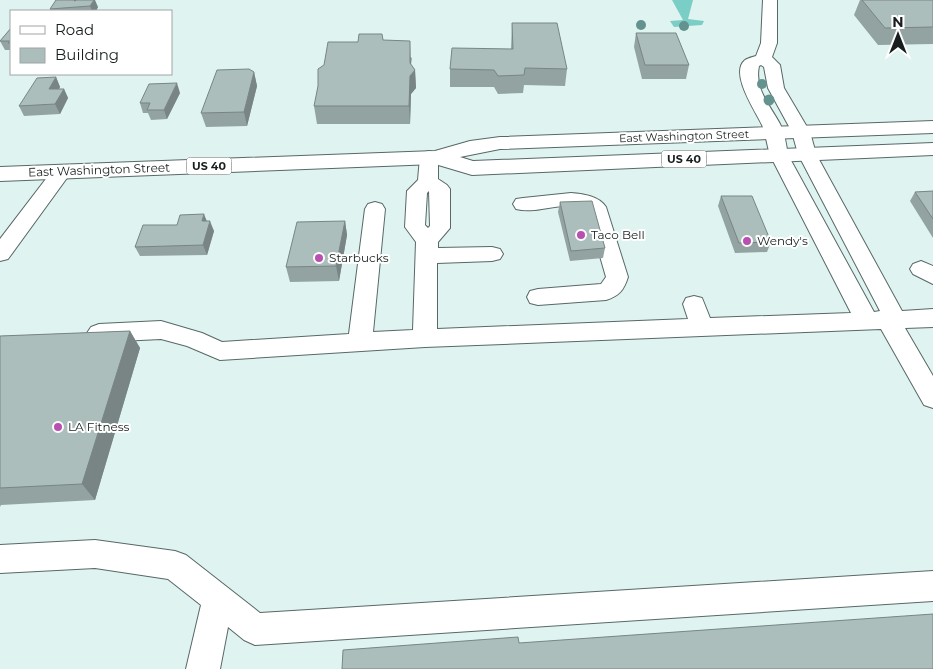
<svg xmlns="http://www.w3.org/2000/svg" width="933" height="669" viewBox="0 0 933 669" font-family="Montserrat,sans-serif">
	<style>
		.green { fill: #7acec6 }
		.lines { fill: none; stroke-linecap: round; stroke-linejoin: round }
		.minor-casing { stroke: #576866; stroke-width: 2 }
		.major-casing { stroke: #576866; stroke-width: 2 }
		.minor { fill: #fff; fill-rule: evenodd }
		.major { fill: #fff; fill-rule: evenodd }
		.tree { fill: #64928e }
		.wall { fill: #93a3a2 }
		.shaded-wall { fill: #788584 }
		.building { fill: #abbebc; stroke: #788584 }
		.poi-dot { fill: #b94fb1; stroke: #fff; stroke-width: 2 }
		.labels { text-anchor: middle; stroke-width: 4; stroke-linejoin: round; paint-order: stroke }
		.far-street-label { font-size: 11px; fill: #171e1d; stroke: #fff }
		.shield { fill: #fff; stroke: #5d6261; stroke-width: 1 }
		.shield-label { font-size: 11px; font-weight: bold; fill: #171e1d }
		.street-label { font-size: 12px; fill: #171e1d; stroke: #fff }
		.poi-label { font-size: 12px; fill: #171e1d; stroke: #fff; text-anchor: start }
	</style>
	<rect width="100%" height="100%" fill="#dff3f0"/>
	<path class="green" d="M 672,0 L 693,0 L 688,19 L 704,21 L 702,25 L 674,27 L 670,21 L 683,20 Z"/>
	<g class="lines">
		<defs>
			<path id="minor" d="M 763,0 L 777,0 L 777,43 L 772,57 L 780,65 L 784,88 L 810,132 L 816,154 L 902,311 L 933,309 L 933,327 L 905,328 L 933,376 L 933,408 L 924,405 L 881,329 L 425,347 L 220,360 L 187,346 L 161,339 L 99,342 L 91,339 L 87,333 L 91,327 L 99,324 L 161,321 L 202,333 L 222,342 L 349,334 L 365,209 L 368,204 L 375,202 L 382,204 L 385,209 L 373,332 L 413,330 L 416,242 L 405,227 L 407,191 L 418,180 L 420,157 L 422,153 L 429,151 L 436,153 L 438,157 L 438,179 L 447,185 L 450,189 L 450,228 L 438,242 L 438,248 L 492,247 L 500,249 L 503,254 L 500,259 L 492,261 L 437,263 L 437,329 L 688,319 L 683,304 L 686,298 L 694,296 L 702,298 L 710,318 L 851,313 L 770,155 C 767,145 766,135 762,125 C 756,112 729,73 745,60 C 748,58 753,57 756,56 L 761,43 ZM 761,65 L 764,67 L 768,88 L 792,132 L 798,154 L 880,311 L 874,312 L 788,155 C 786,144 785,134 780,124 C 770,105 754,89 759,66 ZM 429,191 L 430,226 L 428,228 L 425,225 L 427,193 Z
				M 62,165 L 69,167 L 72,171 L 8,259 L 0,261 L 0,239 L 55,167 Z
				M 571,193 C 583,194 599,196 606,207 L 628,277 C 624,290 619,296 606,300 L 538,305 L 530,303 L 527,297 L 530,291 L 538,289 L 601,284 L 606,277 L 587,211 C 564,198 539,215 516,209 L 513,204 L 516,199 L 523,198 Z
				M 921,261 L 933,266 L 933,284 L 913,274 L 910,269 L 913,264 Z
				M 95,540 L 175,551 L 186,555 L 260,613 L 933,571 L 933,601 L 255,645 L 244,640 L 228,627 L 220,669 L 186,669 L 201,605 L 168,579 L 95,568 L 0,573 L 0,545 Z"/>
			<path id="major" d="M 933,121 L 933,133 L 500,149 L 460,157 L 473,161 L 933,143 L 933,155 L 472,175 L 435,164 L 0,181 L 0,167 L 435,151 L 470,141 L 500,137 Z"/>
		</defs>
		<use href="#minor" class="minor-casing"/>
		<use href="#major" class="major-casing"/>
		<use href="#minor" class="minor"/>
		<use href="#major" class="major"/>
	</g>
	<g class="tree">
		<circle cx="641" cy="25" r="5"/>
		<circle cx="684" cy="26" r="5"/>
		<circle cx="762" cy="84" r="5"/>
		<circle cx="769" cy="100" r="5.5"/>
	</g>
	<path class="wall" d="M 56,0 L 98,7 L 96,11 L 51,11 L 50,9 Z
		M 860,0 L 933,0 L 933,44 L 878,45 L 854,15 Z
		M 512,23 L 567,69 L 565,86 L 524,85 L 523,93 L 498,94 L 494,87 L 450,87 L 450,69 L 511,49 Z
		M 11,28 L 11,50 L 5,50 L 0,41 Z
		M 636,33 L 689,65 L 686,79 L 642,79 L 634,47 Z
		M 383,40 L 412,58 L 411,65 L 415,70 L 416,88 L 411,94 L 410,124 L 317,124 L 314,106 Z
		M 254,72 L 257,86 L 247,126 L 206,127 L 201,113 Z
		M 56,77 L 60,87 L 59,89 L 64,89 L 68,98 L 60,114 L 24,116 L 19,106 Z
		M 180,93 L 167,119 L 151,120 L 148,113 L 143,113 L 140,103 Z
		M 933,191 L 933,238 L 910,201 L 915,192 Z
		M 721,196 L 771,242 L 767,252 L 735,253 L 718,206 Z
		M 560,202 L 605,248 L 603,258 L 570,261 L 558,212 Z
		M 207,221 L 214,231 L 207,255 L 140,256 L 135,247 L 177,225 Z
		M 345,221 L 347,235 L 339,281 L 290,282 L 286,267 Z
		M 130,331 L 140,348 L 95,500 L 1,505 L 0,507 L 0,336 Z"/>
	<path class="shaded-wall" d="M 94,0 L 95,0 L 98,7 L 96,11 L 92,11 L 90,6 Z
		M 410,41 L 411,75 L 415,70 L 416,88 L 411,94 L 410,124 L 409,106 Z
		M 254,72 L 257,86 L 247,126 L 244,112 Z
		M 56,77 L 60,87 L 53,99 L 49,89 Z
		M 177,83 L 180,93 L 167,119 L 164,110 Z
		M 64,89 L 68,98 L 60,114 L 55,104 Z
		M 204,214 L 208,224 L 202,221 Z
		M 210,221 L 214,231 L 207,255 L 203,245 Z
		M 345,221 L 347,235 L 339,281 L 336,266 Z
		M 130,331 L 140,348 L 95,500 L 82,484 Z"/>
	<path class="building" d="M 56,0 L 75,0 L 74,1 L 77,0 L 94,0 L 90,6 L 50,9 Z
		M 862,0 L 933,0 L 933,27 L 885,28 Z
		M 512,23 L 557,23 L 567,69 L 525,68 L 524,75 L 498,76 L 494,70 L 450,69 L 452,48 L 513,49 Z
		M 11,28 L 11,43 L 8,43 L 10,41 L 0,41 Z
		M 636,33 L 676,33 L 689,65 L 645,65 Z
		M 359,34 L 382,34 L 383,40 L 410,41 L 410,63 L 415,70 L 410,76 L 409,106 L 314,106 L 318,86 L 318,69 L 324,65 L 328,42 L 358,42 Z
		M 249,69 L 254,72 L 244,112 L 201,113 L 217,70 Z
		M 56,77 L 49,89 L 64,89 L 55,104 L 19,106 L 37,78 Z
		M 177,83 L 164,110 L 147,110 L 150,103 L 140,103 L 149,84 Z
		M 933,191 L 933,219 L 915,192 Z
		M 721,196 L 752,196 L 771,242 L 739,243 Z
		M 592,201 L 605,248 L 571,251 L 560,202 Z
		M 204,214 L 202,221 L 210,221 L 203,245 L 135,247 L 143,225 L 177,225 L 180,215 Z
		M 345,221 L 336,266 L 286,267 L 297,222 Z
		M 130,331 L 82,484 L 0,488 L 0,336 Z
		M 933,614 L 933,669 L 342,669 L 343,650 L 518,637 L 519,643 Z"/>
	<g class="poi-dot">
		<circle cx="581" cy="235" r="5"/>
		<circle cx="747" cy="241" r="5"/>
		<circle cx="319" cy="258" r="5"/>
		<circle cx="58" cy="427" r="5"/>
	</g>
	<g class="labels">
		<g class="far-street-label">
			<text transform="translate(684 136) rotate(-2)" y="4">East Washington Street</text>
		</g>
		<g class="shield">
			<rect x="661.5" y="150.5" width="45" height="17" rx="4"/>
			<rect x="186.5" y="157.5" width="45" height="17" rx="4"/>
		</g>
		<g class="shield-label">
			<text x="684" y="163">US 40</text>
			<text x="209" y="170">US 40</text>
		</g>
		<g class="street-label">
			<text transform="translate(99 170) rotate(-2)" y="4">East Washington Street</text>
		</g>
		<g class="poi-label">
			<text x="591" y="239">Taco Bell</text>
			<text x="757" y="245">Wendy's</text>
			<text x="329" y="262">Starbucks</text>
			<text x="68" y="431">LA Fitness</text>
		</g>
	</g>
	<rect x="10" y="10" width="162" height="65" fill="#ffffff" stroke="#a2a5a5"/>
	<rect x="20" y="26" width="25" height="8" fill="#ffffff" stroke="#a2a5a5"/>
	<text x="55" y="35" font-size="15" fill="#171e1d">Road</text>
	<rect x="20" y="48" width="25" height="15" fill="#abbebc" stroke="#a2a5a5"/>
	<text x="55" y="60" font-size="15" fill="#171e1d">Building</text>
	<g transform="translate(898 35)" stroke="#ffffff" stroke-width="4" paint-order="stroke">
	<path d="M0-4L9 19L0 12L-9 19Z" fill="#171e1d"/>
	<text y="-8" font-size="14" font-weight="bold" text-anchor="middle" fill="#171e1d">N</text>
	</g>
</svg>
